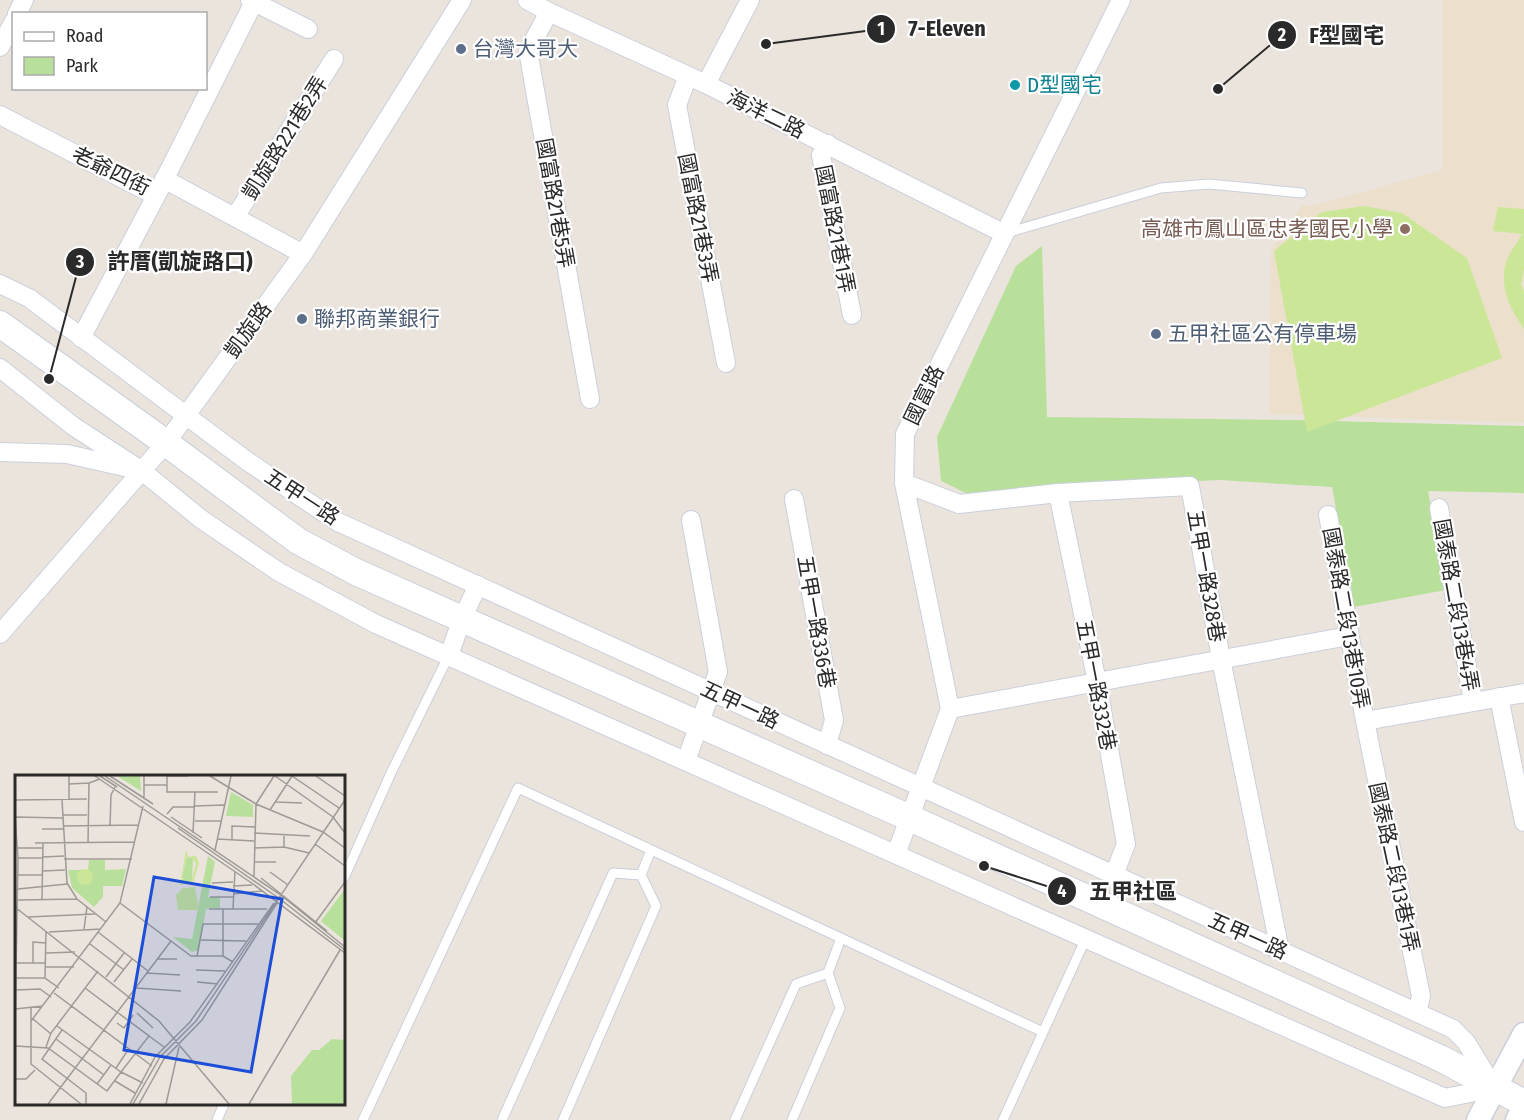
<svg xmlns="http://www.w3.org/2000/svg" width="1524" height="1120" viewBox="0 0 1524 1120" font-family="'Fira Sans Condensed','Noto Sans TC',sans-serif">
	<style>
		.education { fill: #ece0cd }
		.green { fill: #b8e09b }
		.pitch { fill: #cbe697 }
		.lines { fill: none; stroke-linecap: round; stroke-linejoin: round }
		.service-casing { stroke: #cbcfdb; stroke-width: 11 }
		.minor-casing { stroke: #cbcfdb; stroke-width: 20 }
		.tertiary-casing { stroke: #cbcfdb; stroke-width: 25 }
		.secondary-casing { stroke: #cbcfdb; stroke-width: 28 }
		.service { stroke: #fff; stroke-width: 9 }
		.minor { stroke: #fff; stroke-width: 18 }
		.tertiary { stroke: #fff; stroke-width: 22 }
		.secondary { stroke: #fff; stroke-width: 26 }
		.service-dot { fill: #5c6f8a; stroke: #fff; stroke-width: 2 }
		.culture-dot { fill: #0f9aa8; stroke: #fff; stroke-width: 2 }
		.education-dot { fill: #8d6e63; stroke: #fff; stroke-width: 2 }
		.labels { text-anchor: middle; stroke-width: 4.5; stroke-linejoin: round; paint-order: stroke }
		.service-label { font-size: 21px; fill: #4e5e75; stroke: #fff; text-anchor: start }
		.culture-label { font-size: 21px; fill: #0d838f; stroke: #fff; text-anchor: start }
		.street-label { font-size: 21px; fill: #2a2a2a; stroke: #fff }
		.education-label { font-size: 21px; fill: #785e54; stroke: #fff; text-anchor: end }
		.inset-road { fill: none; stroke: #9e9a95; stroke-width: 1.5 }
		.view { fill: #1d4ed8; fill-opacity: 0.15; stroke: #1d4ed8; stroke-width: 3 }
		.inset-edge { fill: none; stroke: #2a2a2a; stroke-width: 3 }
		.leader { fill: none; stroke: #2a2a2a; stroke-width: 2 }
		.callout-dot { fill: #2a2a2a; stroke: #fff; stroke-width: 2 }
		.mark-label { font-size: 18px; text-anchor: middle; font-weight: bold; fill: #fff }
		.callout-label { font-size: 22px; text-anchor: middle; font-weight: bold; fill: #2a2a2a; stroke: #fff; stroke-width: 4.5; stroke-linejoin: round; paint-order: stroke }
	</style>
	<rect width="100%" height="100%" fill="#ebe4dd"/>
	<path class="education" d="M 1443,0 L 1524,0 L 1524,423 L 1269,414 L 1271,251 L 1301,206 L 1315,205 L 1442,170 Z"/>
	<path class="green" d="M 1042,246 L 1047,417 L 1292,420 L 1524,426 L 1524,493 L 1428,491 L 1446,590 L 1354,607 L 1332,487 L 1219,480 L 966,493 L 941,481 L 937,437 L 1016,266 Z"/>
	<path class="pitch" d="M 1364,206 L 1402,213 L 1467,258 L 1502,358 L 1307,432 L 1274,251 L 1322,212 Z
		M 1498,207 L 1524,209 L 1524,269 L 1521,284 L 1524,291 L 1524,329 C 1510,309 1499,287 1506,263 C 1509,253 1517,243 1522,234 L 1493,231 Z"/>
	<g class="lines">
		<defs>
			<path id="service" d="M 1006,233 L 1161,188 L 1209,184 L 1302,193
				M 344,878 L 391,773 L 449,655
				M 217,1120 L 224,1104
				M 363,1120 L 518,788 L 1043,1032
				M 502,1120 L 613,873 L 641,875 L 651,850
				M 563,1120 L 656,906 L 641,875
				M 735,1120 L 796,984 L 828,973
				M 792,1120 L 840,1008 L 828,973 L 841,938
				M 1003,1120 L 1086,938"/>
			<path id="minor" d="M 250,0 L 308,29
				M 527,0 L 549,12 L 706,84 L 1003,233
				M 549,12 L 528,51 L 590,399
				M 17,14 L 24,0
				M 0,47 L 14,21
				M 688,76 L 677,105 L 726,363
				M 706,84 L 750,0
				M 0,115 L 156,196 L 255,0
				M 828,144 L 821,155 L 852,315
				M 164,179 L 303,254
				M 235,217 L 334,59
				M 0,284 L 29,298 L 247,461 L 338,522 L 1453,1029 L 1466,1042 L 1494,1088 L 1445,1098 L 376,624 L 279,572 L 201,519 L 142,471 L 73,426 L 0,368
				M 81,338 L 156,196
				M 0,452 L 67,454 L 129,468
				M 904,483 L 959,504 L 1058,493 L 1190,486 L 1221,659 L 1280,951
				M 1058,493 L 1097,682 L 1126,844 L 1114,875
				M 794,499 L 834,720 L 827,745
				M 1439,508 L 1473,701
				M 1328,515 L 1365,721 L 1421,996 L 1417,1013
				M 0,634 L 166,443 L 303,254 L 462,0
				M 449,655 L 462,619 L 478,585
				M 1499,697 L 1524,822
				M 950,709 L 1349,636
				M 1365,721 L 1524,693
				M 686,761 L 718,672 L 691,520
				M 896,854 L 950,709 L 904,483 L 905,434 L 1121,0"/>
			<path id="tertiary" d="M 1478,1120 L 1524,1034
				M 1517,1120 L 1524,1107"/>
			<path id="secondary" d="M 0,324 L 166,443 L 298,541 L 356,572 L 910,818 L 1442,1059 L 1524,1103"/>
		</defs>
		<use href="#service" class="service-casing"/>
		<use href="#minor" class="minor-casing"/>
		<use href="#tertiary" class="tertiary-casing"/>
		<use href="#secondary" class="secondary-casing"/>
		<use href="#service" class="service"/>
		<use href="#minor" class="minor"/>
		<use href="#tertiary" class="tertiary"/>
		<use href="#secondary" class="secondary"/>
	</g>
	<g class="service-dot">
		<circle cx="461" cy="49" r="6"/>
		<circle cx="302" cy="319" r="6"/>
		<circle cx="1156" cy="334" r="6"/>
	</g>
	<circle class="culture-dot" cx="1015" cy="85" r="6"/>
	<circle class="education-dot" cx="1405" cy="229" r="6"/>
	<g class="labels">
		<g class="service-label">
			<text x="473" y="56">台灣大哥大</text>
			<text x="314" y="326">聯邦商業銀行</text>
			<text x="1168" y="341">五甲社區公有停車場</text>
		</g>
		<g class="culture-label">
			<text x="1027" y="92">D型國宅</text>
		</g>
		<g class="street-label">
			<text transform="translate(766 114) rotate(26)" y="7">海洋二路</text>
			<text transform="translate(285 138) rotate(-58)" y="7">凱旋路221巷2弄</text>
			<text transform="translate(111 171) rotate(26)" y="7">老爺四街</text>
			<text transform="translate(555 203) rotate(80)" y="7">國富路21巷5弄</text>
			<text transform="translate(698 218) rotate(79)" y="7">國富路21巷3弄</text>
			<text transform="translate(835 229) rotate(79)" y="7">國富路21巷1弄</text>
			<text transform="translate(248 330) rotate(-54)" y="7">凱旋路</text>
			<text transform="translate(924 395) rotate(-64)" y="7">國富路</text>
			<text transform="translate(302 497) rotate(33)" y="7">五甲一路</text>
			<text transform="translate(1206 576) rotate(80)" y="7">五甲一路328巷</text>
			<text transform="translate(1456 605) rotate(80)" y="7">國泰路二段13巷4弄</text>
			<text transform="translate(1346 618) rotate(80)" y="7">國泰路二段13巷10弄</text>
			<text transform="translate(816 622) rotate(80)" y="7">五甲一路336巷</text>
			<text transform="translate(1096 685) rotate(79)" y="7">五甲一路332巷</text>
			<text transform="translate(740 705) rotate(25)" y="7">五甲一路</text>
			<text transform="translate(1394 867) rotate(78)" y="7">國泰路二段13巷1弄</text>
			<text transform="translate(1248 936) rotate(24)" y="7">五甲一路</text>
		</g>
		<g class="education-label">
			<text x="1393" y="236">高雄市鳳山區忠孝國民小學</text>
		</g>
	</g>
	<g transform="translate(15 775)">
		<rect width="330" height="330" fill="#ebe4dd"/>
		<path d="M 102,1 L 125,1 L 126,16 ZM 216,17 L 238,30 L 238,42 L 211,41 ZM 193,81 L 200,87 L 193,122 L 205,122 L 205,133 L 191,134 L 184,175 L 177,177 L 158,162 L 177,164 ZM 178,82 L 177,104 L 172,108 L 167,102 L 172,83 ZM 74,85 L 90,85 L 90,95 L 111,94 L 107,111 L 88,111 L 88,122 L 79,132 L 57,113 L 53,95 L 73,95 ZM 330,114 L 330,166 L 306,146 ZM 317,264 L 330,265 L 330,329 L 277,329 L 276,301 L 297,275 L 304,275 Z" fill="#b8e09b"/>
		<path d="M 171,75 L 173,81 L 181,81 L 184,88 L 178,108 L 165,110 ZM 176,81 L 181,89 L 177,104 L 172,108 L 167,102 L 172,83 ZM62 102a8 8 0 1 1 16 0a8 8 0 1 1-16 0ZM 180,112 L 184,135 L 163,135 L 161,120 L 168,113 Z" fill="#cbe697" fill-rule="evenodd"/>
		<path class="inset-road" d="M 80,1 L 238,109 L 330,178M 85,1 L 102,12M 90,1 L 267,121 L 330,172M 95,1 L 138,29M 152,1 L 152,17 L 203,17M 152,1 L 173,1M 195,1 L 241,29 L 308,57 L 330,73M 260,1 L 318,42 L 330,58M 277,1 L 324,33M 301,1 L 330,21M 54,9 L 74,8M 129,10 L 152,10M 129,24 L 129,1M 0,25 L 72,24M 47,25 L 52,108 L 62,124 L 91,147M 54,25 L 54,1M 261,27 L 287,28M 180,31 L 209,30M 255,35 L 277,1M 152,39 L 158,32 L 180,32M 48,40 L 72,40M 0,42 L 3,83 L 0,254M 0,42 L 48,43M 156,42 L 187,63M 180,46 L 206,46M 48,51 L 124,50M 95,51 L 96,20 L 100,12M 163,53 L 265,124 L 330,175M 27,54 L 48,54M 178,58 L 180,17M 239,58 L 295,61M 202,64 L 239,66M 217,64 L 217,51 L 240,52M 20,68 L 120,67M 73,68 L 74,8 L 85,4M 300,69 L 330,91M 0,72 L 0,131M 269,72 L 294,78M 3,73 L 28,73M 239,73 L 269,72 L 269,61M 200,75 L 216,1M 28,82 L 49,81M 3,83 L 28,83M 49,84 L 117,84M 239,87 L 261,87M 27,96 L 50,95M 255,97 L 273,110M 3,100 L 27,100M 239,102 L 241,29 L 259,1M 246,103 L 312,156M 197,108 L 218,107M 218,111 L 237,110M 3,114 L 52,109M 218,119 L 247,116M 195,122 L 218,122M 27,124 L 28,68M 3,125 L 62,124M 105,128 L 176,181 L 208,181 L 218,187M 0,132 L 144,246 L 214,329M 194,134 L 252,134M 208,134 L 208,181M 218,134 L 220,96M 13,142 L 80,139M 300,148 L 330,107M 69,154 L 72,132M 31,156 L 30,203 L 44,213M 34,157 L 86,154M 83,157 L 133,196M 186,165 L 231,166M 75,169 L 109,195M 31,178 L 60,177M 182,181 L 188,149 L 243,149M 142,184 L 162,184M 2,188 L 31,188M 18,188 L 18,167 L 31,168M 31,192 L 59,192M 181,195 L 210,196M 131,198 L 165,200M 91,202 L 109,178M 1,203 L 30,203M 99,207 L 117,184M 182,207 L 203,209M 121,213 L 166,216M 1,215 L 25,214 L 36,222M 39,218 L 137,291M 16,233 L 16,289 L 66,329M 0,234 L 28,231M 122,238 L 138,253M 18,244 L 36,259M 16,246 L 105,128 L 128,31M 102,248 L 109,253 L 118,240M 42,251 L 106,297 L 134,261 L 70,213M 47,255 L 27,284 L 71,318 L 71,329M 134,261 L 149,272M 41,264 L 89,300M 0,271 L 33,273 L 92,316 L 106,297 L 128,308M 31,272 L 36,258 L 83,196M 101,293 L 113,275M 0,304 L 11,304 L 20,295M 100,306 L 120,318M 82,309 L 96,290M 33,329 L 156,166M 115,329 L 140,282 L 175,247 L 259,128M 118,329 L 145,282 L 181,246 L 330,25M 124,329 L 149,284 L 187,245 L 262,128M 151,329 L 164,272M 234,329 L 325,175"/>
		<path class="view" d="M 139,102 L 267,124 L 236,297 L 109,275 Z"/>
		<rect width="330" height="330" class="inset-edge"/>
	</g>
	<path class="leader" d="M766 44L881 29M1218 89L1282 35M49 379L80 262M984 866L1062 891"/>
	<g class="callout-dot">
		<circle cx="766" cy="44" r="6"/>
		<circle cx="1218" cy="89" r="6"/>
		<circle cx="49" cy="379" r="6"/>
		<circle cx="984" cy="866" r="6"/>
		<circle cx="881" cy="29" r="15"/>
		<circle cx="1282" cy="35" r="15"/>
		<circle cx="80" cy="262" r="15"/>
		<circle cx="1062" cy="891" r="15"/>
	</g>
	<g class="mark-label">
		<text x="881" y="35">1</text>
		<text x="1282" y="41">2</text>
		<text x="80" y="268">3</text>
		<text x="1062" y="897">4</text>
	</g>
	<g class="callout-label">
		<text x="947" y="36">7-Eleven</text>
		<text x="1347" y="43">F型國宅</text>
		<text x="180" y="269">許厝(凱旋路口)</text>
		<text x="1133" y="899">五甲社區</text>
	</g>
	<rect x="12" y="12" width="195" height="78" fill="#ffffff" stroke="#aaaaaa" stroke-width="1.5"/>
	<rect x="24" y="32" width="30" height="9" fill="#ffffff" stroke="#aaaaaa" stroke-width="1.5"/>
	<text x="66" y="42" font-size="18" fill="#2a2a2a">Road</text>
	<rect x="24" y="57" width="30" height="18" fill="#b8e09b" stroke="#aaaaaa" stroke-width="1.5"/>
	<text x="66" y="72" font-size="18" fill="#2a2a2a">Park</text>
</svg>
